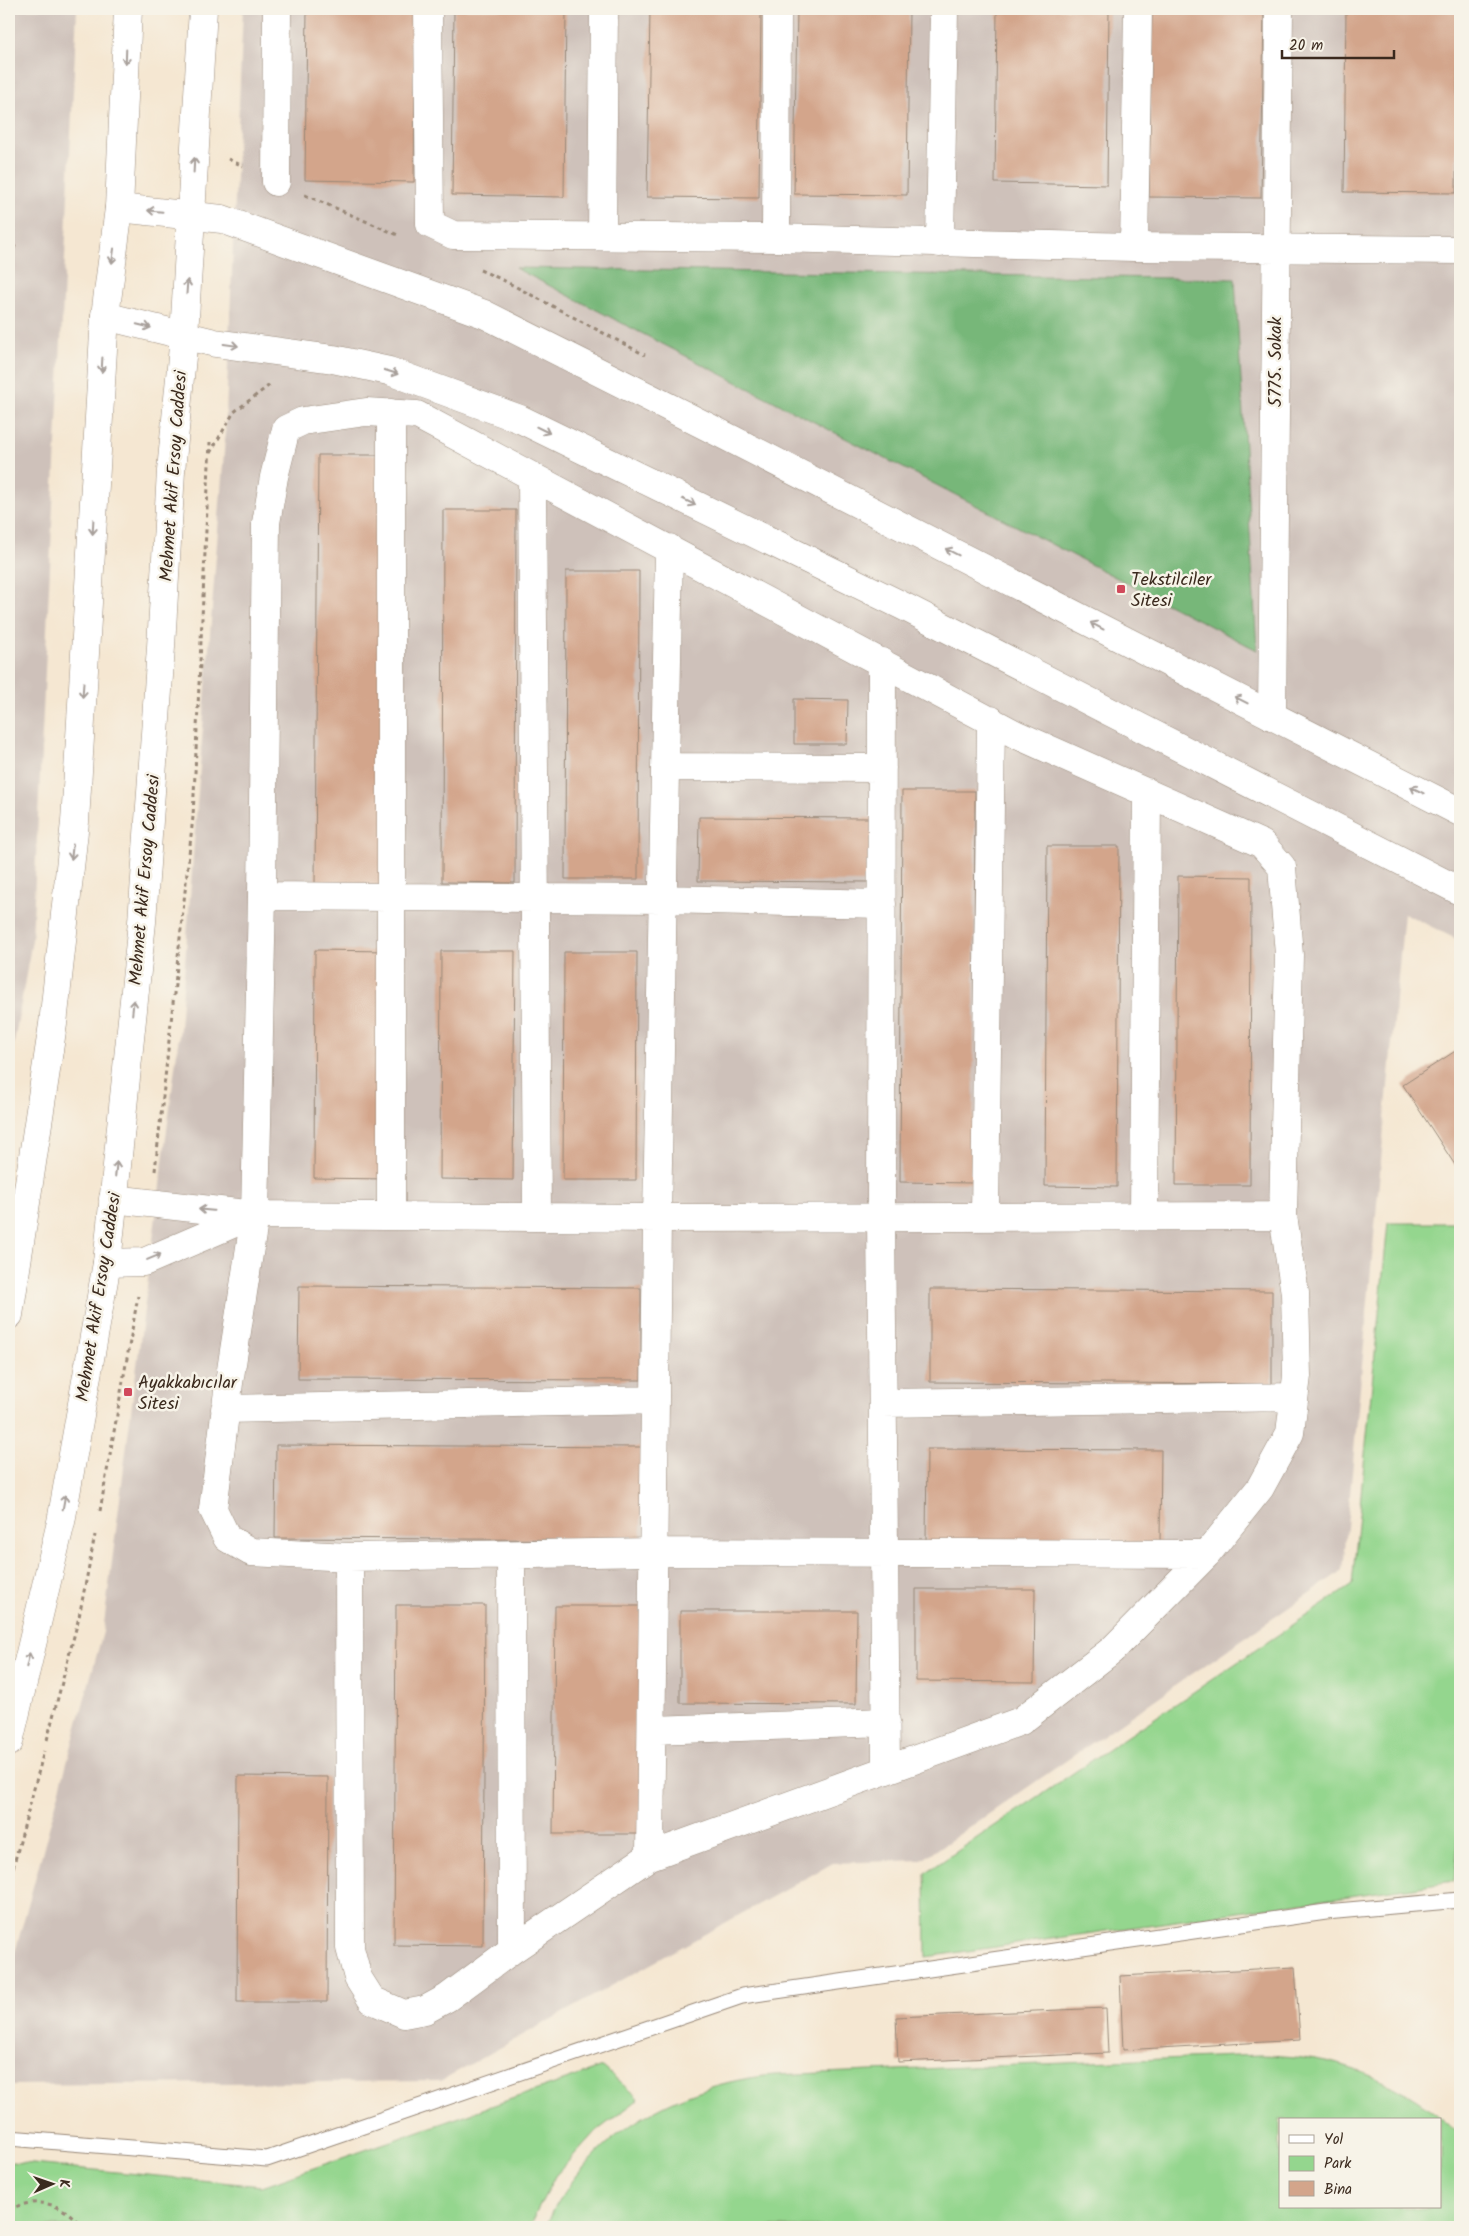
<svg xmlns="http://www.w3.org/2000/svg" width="1469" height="2236" viewBox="0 0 1469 2236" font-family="Kalam,sans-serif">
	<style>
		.industrial { fill: #cec1ba }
		.green { fill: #94d68e; stroke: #688056; fill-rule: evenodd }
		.forest { fill: #77b779; stroke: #59704c }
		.building { fill: #d3a58b }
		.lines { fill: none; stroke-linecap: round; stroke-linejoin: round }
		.service-casing { stroke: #988878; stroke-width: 17 }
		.minor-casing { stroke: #988878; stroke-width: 29 }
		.secondary-casing { stroke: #988878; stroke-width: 29 }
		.primary-casing { stroke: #988878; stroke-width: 29 }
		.path { stroke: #988878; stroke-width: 3; stroke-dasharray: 4 4; stroke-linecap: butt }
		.service { stroke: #fff; stroke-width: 15 }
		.minor { stroke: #fff; stroke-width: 28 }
		.secondary { stroke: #fff; stroke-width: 28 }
		.primary { stroke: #fff; stroke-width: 28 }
		.oneway { stroke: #a79f9a }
		.poi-dot { fill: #d1495b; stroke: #f7f3e8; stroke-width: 2 }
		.labels { text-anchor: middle; stroke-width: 5; stroke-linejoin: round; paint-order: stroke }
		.street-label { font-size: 18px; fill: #3b2a1e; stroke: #f7f3e8 }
		.poi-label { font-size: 18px; fill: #3b2a1e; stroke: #f7f3e8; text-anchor: start }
	</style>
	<rect width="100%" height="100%" fill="#f7f3e8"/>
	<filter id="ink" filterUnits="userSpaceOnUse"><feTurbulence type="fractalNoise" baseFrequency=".02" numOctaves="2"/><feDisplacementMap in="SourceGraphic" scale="10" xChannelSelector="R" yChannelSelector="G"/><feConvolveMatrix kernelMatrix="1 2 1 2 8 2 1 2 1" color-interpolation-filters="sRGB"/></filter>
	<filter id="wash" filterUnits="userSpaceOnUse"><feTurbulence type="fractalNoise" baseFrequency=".0096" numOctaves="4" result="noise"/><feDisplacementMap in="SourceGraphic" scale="20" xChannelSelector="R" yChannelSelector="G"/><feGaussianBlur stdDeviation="1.12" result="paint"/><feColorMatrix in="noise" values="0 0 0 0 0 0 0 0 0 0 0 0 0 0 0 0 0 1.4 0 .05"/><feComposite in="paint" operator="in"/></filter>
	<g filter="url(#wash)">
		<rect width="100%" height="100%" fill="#f5e7d2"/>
		<path class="industrial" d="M 9,9 L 77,9 L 32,940 L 9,1072 Z
			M 243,9 L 1460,9 L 1460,941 L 1404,913 L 1343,1570 L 922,1860 L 833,1863 L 440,2081 L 9,2085 L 9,1974 L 103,1632 L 180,1028 L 225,438 Z"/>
		<path class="green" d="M 1388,1223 L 1460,1223 L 1460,1824 L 1454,1881 L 926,1957 L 925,1873 L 1352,1585 Z
			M 1260,2055 C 1339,2056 1403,2080 1460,2135 L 1460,2227 L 545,2227 C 588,2135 676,2084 774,2075 ZM 1280,2120 L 1440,2120 L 1440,2207 L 1280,2207 Z
			M 603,2067 L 639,2099 L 594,2133 L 555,2176 L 529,2227 L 9,2227 L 9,2163 L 12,2162 L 262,2186 Z"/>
		<path class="forest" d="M 516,268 L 1235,279 L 1257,650 L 515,268 Z"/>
		<g id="blocks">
			<path class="building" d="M 307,9 L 416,9 L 414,182 L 305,180 Z
				M 454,9 L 566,9 L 564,197 L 452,195 Z
				M 650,9 L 761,9 L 759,198 L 647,197 Z
				M 797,9 L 909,9 L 907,195 L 794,194 Z
				M 997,9 L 1109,9 L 1107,185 L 995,183 Z
				M 1152,9 L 1264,9 L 1261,198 L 1149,197 Z
				M 1346,9 L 1458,9 L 1456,193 L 1344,192 Z
				M 9,242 L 16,246 L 9,259 Z
				M 318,455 L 390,455 L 389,885 L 315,885 Z
				M 443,510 L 516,510 L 515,883 L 442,882 Z
				M 566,571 L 639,571 L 638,879 L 565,879 Z
				M 794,699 L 848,700 L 847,744 L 794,744 Z
				M 902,791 L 975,791 L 973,1183 L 900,1182 Z
				M 699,817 L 873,818 L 873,882 L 698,881 Z
				M 1047,846 L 1119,846 L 1117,1187 L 1045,1186 Z
				M 1178,876 L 1251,877 L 1250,1185 L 1176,1185 Z
				M 315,950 L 388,951 L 387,1179 L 314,1178 Z
				M 441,951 L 515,951 L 513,1180 L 440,1179 Z
				M 564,952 L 637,952 L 636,1180 L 563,1180 Z
				M 1460,1048 L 1460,1166 L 1457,1168 L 1403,1085 Z
				M 299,1286 L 641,1288 L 641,1380 L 298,1379 Z
				M 930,1289 L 1272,1291 L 1272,1384 L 930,1382 Z
				M 276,1445 L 641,1447 L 641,1540 L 275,1538 Z
				M 927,1449 L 1161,1450 L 1160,1543 L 926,1541 Z
				M 916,1589 L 1035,1589 L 1034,1682 L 916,1681 Z
				M 396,1605 L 485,1605 L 483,1946 L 394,1945 Z
				M 555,1606 L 644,1606 L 643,1834 L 553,1834 Z
				M 680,1611 L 857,1611 L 856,1704 L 680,1703 Z
				M 238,1776 L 328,1777 L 327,2002 L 237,2002 Z
				M 1295,1967 L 1300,2040 L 1123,2050 L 1120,1976 Z
				M 1106,2008 L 1108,2053 L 898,2062 L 896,2017 Z"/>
		</g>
	</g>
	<g filter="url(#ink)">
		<use href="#blocks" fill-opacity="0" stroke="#988878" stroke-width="1"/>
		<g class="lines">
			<defs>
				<path id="service" d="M 9,2138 L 267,2159 L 742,1996 L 1326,1912 L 1460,1900"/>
				<path id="minor" d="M 428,9 L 430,224 L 453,235 L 776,238 L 1134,247 L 1460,250
					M 276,182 L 277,9
					M 602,235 L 604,9
					M 776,238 L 777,9
					M 940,243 L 944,9
					M 1134,247 L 1138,9
					M 366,412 L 417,415 L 1015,734 L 1262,844 L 1282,867 L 1289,955 L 1283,1216 L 1295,1293 L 1297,1376 L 1290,1433 L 1260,1488 L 1207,1554 L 1112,1650 L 1021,1721 L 650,1856 L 512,1950 L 447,1998 L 425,2010 L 404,2014 L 372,2000 L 358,1978 L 350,1948 L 349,1557 L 251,1552 L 227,1538 L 213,1509 L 229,1383 L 255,1215 L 262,896 L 266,523 L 274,477 L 286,429 L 303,421 Z
					M 532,476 L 537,1217
					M 882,662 L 881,1217 L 886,1770
					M 1272,716 L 1279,9
					M 665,767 L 882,768
					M 262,896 L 663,899 L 882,904
					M 113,1199 L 255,1215 L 657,1218 L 1283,1216
					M 391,1216 L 391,413
					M 1144,1216 L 1147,792
					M 985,1217 L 991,720
					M 107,1263 L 144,1262 L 251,1216
					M 883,1403 L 1294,1397
					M 225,1409 L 655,1400
					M 511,1555 L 512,1950
					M 349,1557 L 654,1552 L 1207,1554
					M 652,1730 L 886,1722
					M 650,1856 L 657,1218 L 669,548"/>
				<path id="secondary" d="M 119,208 L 222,219 L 484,314 L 706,426 L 1460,812
					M 105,316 L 215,343 L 333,359 L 389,371 L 520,419 L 905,607 L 1460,891"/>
				<path id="primary" d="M 9,1315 L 53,1024 L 75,822 L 105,316 L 119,208 L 128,9
					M 9,1742 L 61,1522 L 107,1263 L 142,922 L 161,647 L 171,471 L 184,336 L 203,9"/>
			</defs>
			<use href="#service" class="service-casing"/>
			<use href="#minor" class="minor-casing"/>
			<use href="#secondary" class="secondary-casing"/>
			<use href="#primary" class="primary-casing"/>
			<path class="path" d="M 228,159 L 243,166
				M 305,195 L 398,235
				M 480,270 L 503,280 L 645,355
				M 210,453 L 234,412 L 271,384
				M 155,1171 L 193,817 L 210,442
				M 100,1511 L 138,1296
				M 47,1740 L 79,1617 L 95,1535
				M 9,1883 L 44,1751
				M 9,2210 C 34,2196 66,2203 81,2227"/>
			<use href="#service" class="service"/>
			<use href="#minor" class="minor"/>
			<use href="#secondary" class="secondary"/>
			<use href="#primary" class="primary"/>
		</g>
		<defs><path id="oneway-shaft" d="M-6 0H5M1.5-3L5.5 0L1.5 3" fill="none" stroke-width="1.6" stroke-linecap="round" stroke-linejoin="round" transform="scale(1.25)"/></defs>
		<g class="oneway">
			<use href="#oneway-shaft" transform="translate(126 57) rotate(92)"/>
			<use href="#oneway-shaft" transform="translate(194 165) rotate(-87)"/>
			<use href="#oneway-shaft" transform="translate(155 211) rotate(-175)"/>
			<use href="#oneway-shaft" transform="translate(113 256) rotate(98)"/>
			<use href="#oneway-shaft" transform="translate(187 287) rotate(-86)"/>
			<use href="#oneway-shaft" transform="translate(144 326) rotate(14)"/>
			<use href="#oneway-shaft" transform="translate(231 345) rotate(8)"/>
			<use href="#oneway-shaft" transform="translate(102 365) rotate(93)"/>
			<use href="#oneway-shaft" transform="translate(391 372) rotate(17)"/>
			<use href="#oneway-shaft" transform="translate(543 430) rotate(26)"/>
			<use href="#oneway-shaft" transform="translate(689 502) rotate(26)"/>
			<use href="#oneway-shaft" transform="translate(93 527) rotate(93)"/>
			<use href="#oneway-shaft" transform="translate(952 552) rotate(-153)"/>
			<use href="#oneway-shaft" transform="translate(1097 626) rotate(-152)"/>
			<use href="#oneway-shaft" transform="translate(83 690) rotate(94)"/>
			<use href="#oneway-shaft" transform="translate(1241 700) rotate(-153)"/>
			<use href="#oneway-shaft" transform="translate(1417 790) rotate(-153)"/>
			<use href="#oneway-shaft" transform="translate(72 852) rotate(96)"/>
			<use href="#oneway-shaft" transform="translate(133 1007) rotate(-84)"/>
			<use href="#oneway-shaft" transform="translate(116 1169) rotate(-84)"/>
			<use href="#oneway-shaft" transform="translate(206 1210) rotate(-175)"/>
			<use href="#oneway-shaft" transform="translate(154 1257) rotate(-23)"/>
			<use href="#oneway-shaft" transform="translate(64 1502) rotate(-80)"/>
			<use href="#oneway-shaft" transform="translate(28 1660) rotate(-77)"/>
		</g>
	</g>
	<g class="poi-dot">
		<rect x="1116" y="584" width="10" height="10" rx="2.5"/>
		<rect x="123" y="1387" width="10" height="10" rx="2.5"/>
	</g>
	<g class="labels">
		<g class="street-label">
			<text transform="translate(1275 362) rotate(-90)" y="6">5775. Sokak</text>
			<text transform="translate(173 476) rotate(-86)" y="6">Mehmet Akif Ersoy Caddesi</text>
			<text transform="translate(144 880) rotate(-85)" y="6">Mehmet Akif Ersoy Caddesi</text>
			<text transform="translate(98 1297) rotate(-81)" y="6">Mehmet Akif Ersoy Caddesi</text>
		</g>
		<g class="poi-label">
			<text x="1131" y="585">Tekstilciler<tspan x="1131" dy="21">Sitesi</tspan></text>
			<text x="138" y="1388">Ayakkabıcılar<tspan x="138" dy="21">Sitesi</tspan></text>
		</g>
	</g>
	<rect width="1469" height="2236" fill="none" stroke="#f7f3e8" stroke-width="30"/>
	<rect x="1279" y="2118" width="162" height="90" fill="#f7f3e8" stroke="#aca397"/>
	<rect x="1289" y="2135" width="25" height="8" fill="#ffffff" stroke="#aca397"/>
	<text x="1324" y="2144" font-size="15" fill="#3b2a1e">Yol</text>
	<rect x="1289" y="2156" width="25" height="15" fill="#94d68e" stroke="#aca397"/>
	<text x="1324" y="2168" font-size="15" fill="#3b2a1e">Park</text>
	<rect x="1289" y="2181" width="25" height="15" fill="#d3a58b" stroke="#aca397"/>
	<text x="1324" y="2194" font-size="15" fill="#3b2a1e">Bina</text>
	<g transform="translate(52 2184) rotate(88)" stroke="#f7f3e8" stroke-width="4" paint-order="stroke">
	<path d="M0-4L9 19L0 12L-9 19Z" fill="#3b2a1e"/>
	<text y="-8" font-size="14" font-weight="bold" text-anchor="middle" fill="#3b2a1e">K</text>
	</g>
	<path d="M1282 50v8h112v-8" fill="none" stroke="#3b2a1e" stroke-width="2.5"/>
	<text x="1289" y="50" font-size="15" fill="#3b2a1e" stroke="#f7f3e8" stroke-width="4" paint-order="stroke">20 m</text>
</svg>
